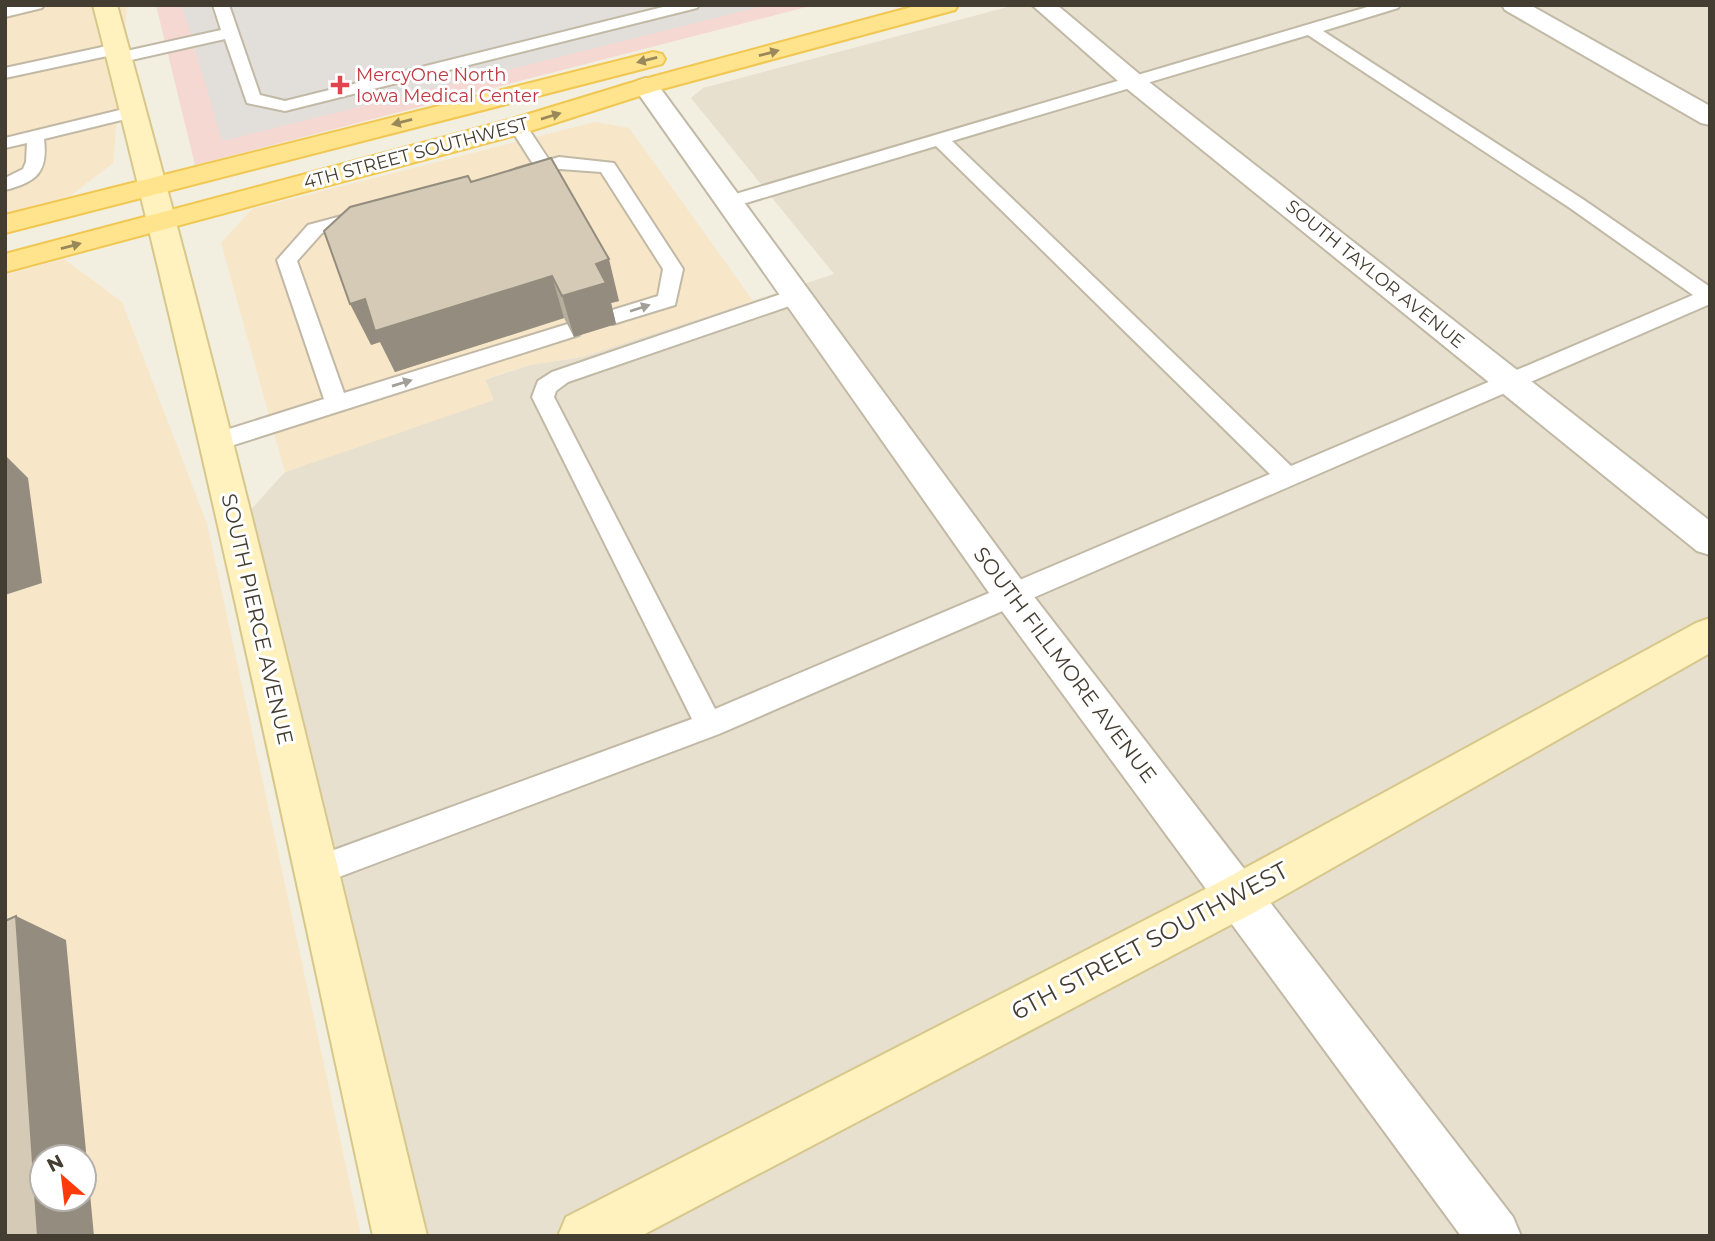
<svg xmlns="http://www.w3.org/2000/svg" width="1715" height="1241" viewBox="0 0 1715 1241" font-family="Montserrat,sans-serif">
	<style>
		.residential { fill: #e7e0ce }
		.commercial { fill: #f8e6c8; fill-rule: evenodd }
		.medical { fill: #f5d8d2 }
		.parking { fill: #e2dfda }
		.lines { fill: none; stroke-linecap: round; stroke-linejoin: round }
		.lane-casing { stroke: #c1b9a5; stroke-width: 4 }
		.street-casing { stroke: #c1b9a5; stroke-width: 4 }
		.secondary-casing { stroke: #d7c78a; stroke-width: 4 }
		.primary-casing { stroke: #f0c751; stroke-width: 4 }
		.lane { fill: #fff; fill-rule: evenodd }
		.street { fill: #fff; fill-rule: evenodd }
		.secondary { fill: #fff2be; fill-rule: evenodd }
		.primary { fill: #ffe48d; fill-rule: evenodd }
		.wall { fill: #b6ae9c }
		.shaded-wall { fill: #948d7f; fill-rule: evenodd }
		.building { fill: #d4cab5; stroke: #948d7f; stroke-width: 2 }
		.oneway { fill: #98885a }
		.oneway2 { fill: #a29e98 }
		.health-dot { fill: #e0444e; stroke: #fff; stroke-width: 2.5 }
		.labels { text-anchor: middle; stroke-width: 6; stroke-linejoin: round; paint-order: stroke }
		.far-health-label { font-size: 18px; fill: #be3a42; stroke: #fff; text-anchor: start }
		.far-street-label { font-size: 18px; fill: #443d31; stroke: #fff }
		.street-label { font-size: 21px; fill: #443d31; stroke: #fff }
		.near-street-label { font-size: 24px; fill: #443d31; stroke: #fff }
	</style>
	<rect width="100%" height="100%" fill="#f2eee0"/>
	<path class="residential" d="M 1015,5 L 1710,5 L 1710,1236 L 400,1236 L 237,525 L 285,472 L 493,400 L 484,380 L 530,365 L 582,357 L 834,274 L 691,98 L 703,88 Z"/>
	<path class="commercial" d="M 44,5 L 127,5 L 113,163 L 70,196 L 5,213 L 5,13 Z
		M 595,122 L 629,128 L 753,301 L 582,357 L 530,365 L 485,379 L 494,400 L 285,472 L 221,243 L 252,209 Z
		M 64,259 L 122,302 L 207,524 L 361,1236 L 5,1236 L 5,275 ZM 42,1157 L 84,1157 L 84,1199 L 42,1199 Z"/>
	<path class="medical" d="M 156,5 L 814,5 L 195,165 Z"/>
	<path class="parking" d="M 182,5 L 767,5 L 222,141 Z"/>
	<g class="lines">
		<defs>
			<path id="lane" d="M 14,5 L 44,5 L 42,8 L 5,17 L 5,7 Z
				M 213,5 L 229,5 L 260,95 L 285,101 L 671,5 L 699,5 L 697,8 L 285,111 L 247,103 L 225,39 L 118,63 L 112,62 L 110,58 L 112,55 L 5,78 L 5,68 L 116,44 L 122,45 L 124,49 L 122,52 L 221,30 Z
				M 1374,5 L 1400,5 L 1398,8 L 1323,31 L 1584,200 L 1710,287 L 1710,304 L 719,734 L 315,886 L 304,881 L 300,871 L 304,861 L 692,719 L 532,397 L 538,381 L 552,372 L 790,291 L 804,291 L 807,296 L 804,301 L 568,382 L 556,391 L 554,397 L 715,709 L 1270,474 L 936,146 L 736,206 L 722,206 L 719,202 L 722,198 ZM 1308,35 L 1570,208 L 1693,295 L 1291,466 L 952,141 Z
				M 132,107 L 141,112 L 138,116 L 44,139 C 48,172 37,182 5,190 L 5,178 L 23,169 L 26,162 L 27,143 L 5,148 L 5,138 Z
				M 518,121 L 524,122 L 549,160 L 559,157 L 614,163 L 683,269 L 675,305 L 613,324 L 606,322 L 602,317 L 606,312 L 658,296 L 663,269 L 601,172 L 560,169 L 523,179 L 516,177 L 514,173 L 516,169 L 533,164 L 509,126 Z
				M 364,210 L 374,216 L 371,220 L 322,233 L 297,261 L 344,393 L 571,323 L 579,325 L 582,330 L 579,335 L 215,451 L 207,448 L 203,442 L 207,436 L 324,399 L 277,260 L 308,225 Z"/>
			<path id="street" d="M 1032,5 L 1057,5 L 1144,78 L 1710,521 L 1710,555 L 1697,551 L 1126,88 Z
				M 1502,5 L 1530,5 L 1710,106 L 1710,125 L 1701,123 L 1505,10 Z
				M 646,78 L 655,81 L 1025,585 L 1513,1217 L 1521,1236 L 1461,1236 L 999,607 L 633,86 L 637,81 Z"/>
			<path id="secondary" d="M 93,5 L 117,5 C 231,413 327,825 427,1236 L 373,1236 C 284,825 198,413 93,5 Z
				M 1710,618 L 1710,653 L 1255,912 L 641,1236 L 558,1236 L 566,1217 L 1223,880 L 1696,623 Z"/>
			<path id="primary" d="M 919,5 L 958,5 L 955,10 L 655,91 L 527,132 L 5,272 L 5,254 L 509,120 L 637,81 Z
				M 653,52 L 662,54 L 665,59 L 662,64 L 5,233 L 5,215 Z"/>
		</defs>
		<use href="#lane" class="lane-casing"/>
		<use href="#street" class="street-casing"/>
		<use href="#secondary" class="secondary-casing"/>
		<use href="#primary" class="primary-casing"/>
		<use href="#lane" class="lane"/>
		<use href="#street" class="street"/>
		<use href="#secondary" class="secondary"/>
		<use href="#primary" class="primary"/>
	</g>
	<path class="wall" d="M 471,182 L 619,301 L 611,303 L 616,324 L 574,337 L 564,318 L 395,372 L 380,342 L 371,345 Z"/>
	<path class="shaded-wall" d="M 609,259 L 619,301 L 611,303 L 616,324 L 574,337 L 562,296 L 596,264 Z
		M 552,276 L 564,318 L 395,372 L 380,342 L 371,345 L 350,304 L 365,299 Z
		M 5,455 L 28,478 L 42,583 L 5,595 Z
		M 16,916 L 66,940 L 94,1236 L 38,1236 ZM 42,1157 L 84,1157 L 84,1199 L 42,1199 Z"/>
	<path class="building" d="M 551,158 L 609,259 L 596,264 L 606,283 L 562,296 L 552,276 L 375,331 L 365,299 L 350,304 L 324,231 L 350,207 L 468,176 L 471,182 Z
		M 16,916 L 38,1236 L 5,1236 L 5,921 Z"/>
	<defs><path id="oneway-solid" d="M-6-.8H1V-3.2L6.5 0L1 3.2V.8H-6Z" transform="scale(1.75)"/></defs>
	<g class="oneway">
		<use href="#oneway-solid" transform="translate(769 53) rotate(-15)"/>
		<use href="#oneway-solid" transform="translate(647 60) rotate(166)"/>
		<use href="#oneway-solid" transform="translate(551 116) rotate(-17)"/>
		<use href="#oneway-solid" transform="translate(402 122) rotate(166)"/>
		<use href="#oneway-solid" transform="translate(71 246) rotate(-15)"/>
	</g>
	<g class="oneway2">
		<use href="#oneway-solid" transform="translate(640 308) rotate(-18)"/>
		<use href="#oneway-solid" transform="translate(402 383) rotate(-17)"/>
	</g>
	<path class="health-dot" d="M336.5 74.5h7v7h7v7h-7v7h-7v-7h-7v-7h7z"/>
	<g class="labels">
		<g class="far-health-label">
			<text x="356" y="81">MercyOne North<tspan x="356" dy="21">Iowa Medical Center</tspan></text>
		</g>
		<g class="far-street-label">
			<text transform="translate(416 153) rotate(-15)" y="6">4TH STREET SOUTHWEST</text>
			<text transform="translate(1375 274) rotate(39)" y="6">SOUTH TAYLOR AVENUE</text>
		</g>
		<g class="street-label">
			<text transform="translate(257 619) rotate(77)" y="7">SOUTH PIERCE AVENUE</text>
			<text transform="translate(1065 665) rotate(53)" y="7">SOUTH FILLMORE AVENUE</text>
		</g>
		<g class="near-street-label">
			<text transform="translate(1150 941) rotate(-28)" y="8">6TH STREET SOUTHWEST</text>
		</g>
	</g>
	<rect width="1715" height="1241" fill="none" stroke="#443d31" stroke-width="14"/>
	<g transform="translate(63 1178) rotate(332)"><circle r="33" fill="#ffffff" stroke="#b4b1ad" stroke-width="2"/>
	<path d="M0-5L12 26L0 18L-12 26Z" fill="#ff3b0b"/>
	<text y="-10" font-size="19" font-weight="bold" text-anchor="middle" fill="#443d31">N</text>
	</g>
</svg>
